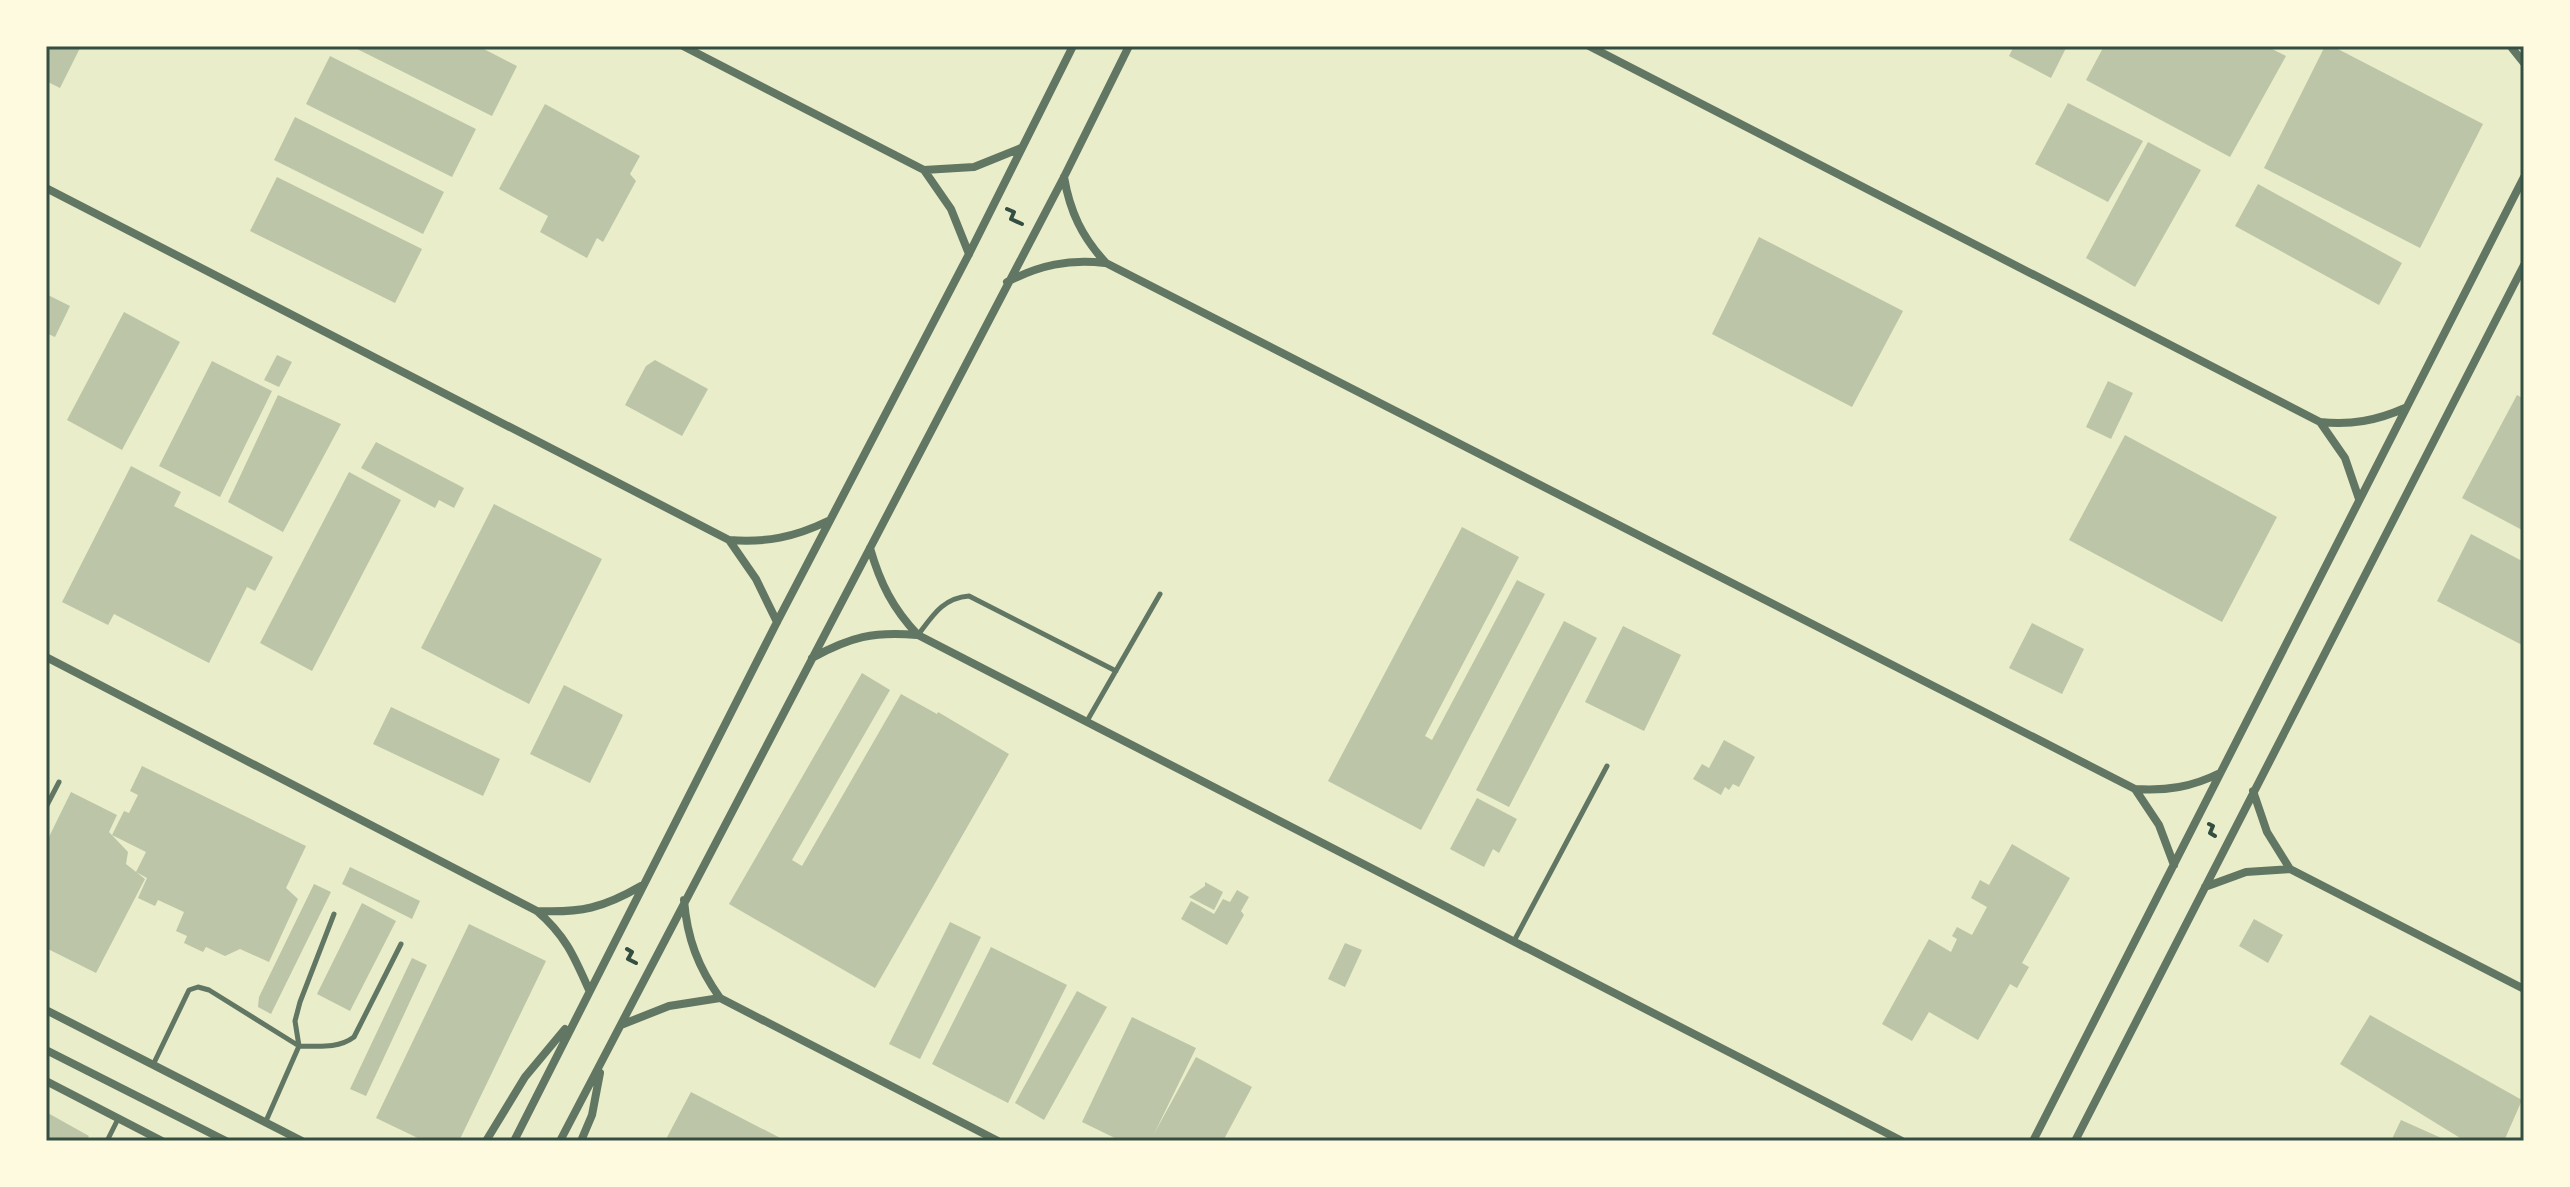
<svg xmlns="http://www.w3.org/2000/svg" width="2570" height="1187" viewBox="0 0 2570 1187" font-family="'Exo 2',sans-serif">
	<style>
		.building { fill: #bcc5a7 }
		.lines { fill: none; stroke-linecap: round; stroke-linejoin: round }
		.path { stroke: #344e41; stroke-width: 4 }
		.service { stroke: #617663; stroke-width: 5 }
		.minor { stroke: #617663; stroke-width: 8 }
		.neatline { fill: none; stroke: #344e41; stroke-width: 3 }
	</style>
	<rect width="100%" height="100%" fill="#e9edc9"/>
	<path class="building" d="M 46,46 L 81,46 L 60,88 L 46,81 Z
		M 351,46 L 478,46 L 517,66 L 492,116 Z
		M 2014,46 L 2067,46 L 2051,78 L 2009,56 Z
		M 2104,46 L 2266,46 L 2286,56 L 2230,157 L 2086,80 Z
		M 2325,46 L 2332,46 L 2483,124 L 2420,248 L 2264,168 Z
		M 330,56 L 476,129 L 452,177 L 306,104 Z
		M 2068,103 L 2143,141 L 2108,202 L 2035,164 Z
		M 545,104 L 640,156 L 630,174 L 636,181 L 603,242 L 597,238 L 587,258 L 540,232 L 548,216 L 499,189 Z
		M 295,117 L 444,192 L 423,234 L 274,160 Z
		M 2148,142 L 2201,170 L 2135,287 L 2086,258 Z
		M 277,177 L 422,249 L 395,303 L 250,231 Z
		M 2258,184 L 2402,263 L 2379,305 L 2235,226 Z
		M 1759,237 L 1903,311 L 1852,407 L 1712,334 Z
		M 46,294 L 70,306 L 55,337 L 46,333 Z
		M 124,312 L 180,342 L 122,450 L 67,420 Z
		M 277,355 L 292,362 L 279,387 L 264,380 Z
		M 655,360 L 708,389 L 682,436 L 625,405 L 646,366 Z
		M 212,361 L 272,391 L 220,497 L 159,466 Z
		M 2108,381 L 2133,393 L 2111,439 L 2086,427 Z
		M 278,395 L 341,424 L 283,532 L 228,502 Z
		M 2517,395 L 2524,399 L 2524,531 L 2462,498 Z
		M 2125,435 L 2277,517 L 2222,622 L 2069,540 Z
		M 376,442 L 464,488 L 454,508 L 439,500 L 435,508 L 361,468 Z
		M 131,466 L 181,492 L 174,506 L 273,557 L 255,591 L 247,587 L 209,663 L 114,614 L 108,625 L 62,602 Z
		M 349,472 L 401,500 L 312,671 L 260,643 Z
		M 494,504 L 602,559 L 529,704 L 421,648 Z
		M 1462,527 L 1519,557 L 1425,736 L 1432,740 L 1517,580 L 1545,594 L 1421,830 L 1328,781 Z
		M 2471,534 L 2524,562 L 2524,646 L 2437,601 Z
		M 1564,621 L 1597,638 L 1509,807 L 1476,790 Z
		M 2032,623 L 2084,649 L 2062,694 L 2009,668 Z
		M 1623,626 L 1681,655 L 1644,731 L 1585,702 Z
		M 862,673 L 890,690 L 792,860 L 802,866 L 901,694 L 937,714 L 938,712 L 1009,754 L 875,988 L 729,904 Z
		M 564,685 L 623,715 L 590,783 L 530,754 Z
		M 391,707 L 500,759 L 483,796 L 373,744 Z
		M 1724,740 L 1755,757 L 1739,787 L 1733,784 L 1729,790 L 1725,787 L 1721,795 L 1693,779 L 1702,764 L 1709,768 Z
		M 142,766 L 306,846 L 286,888 L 298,899 L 269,962 L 240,949 L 225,956 L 206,947 L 203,952 L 184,943 L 187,936 L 176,931 L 184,912 L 158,900 L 155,906 L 138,898 L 147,878 L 136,872 L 146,852 L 112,835 L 124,811 L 129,813 L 138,795 L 130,791 Z
		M 71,792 L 117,815 L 109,832 L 128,852 L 126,864 L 145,879 L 96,973 L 46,948 L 46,843 Z
		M 1477,798 L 1517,819 L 1499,853 L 1493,849 L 1484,867 L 1450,849 Z
		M 2012,844 L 2070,878 L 2022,963 L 2029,967 L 2017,988 L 2010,984 L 1978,1040 L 1929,1012 L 1912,1041 L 1882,1024 L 1929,939 L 1951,952 L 1957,939 L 1952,936 L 1957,927 L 1972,935 L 1987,907 L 1971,898 L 1980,880 L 1989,885 Z
		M 350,867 L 420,901 L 412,919 L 342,884 Z
		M 1205,882 L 1223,892 L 1214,910 L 1189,897 L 1205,886 Z
		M 314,884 L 331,892 L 271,1014 L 258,1007 L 259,997 Z
		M 1237,890 L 1249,897 L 1241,911 L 1244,915 L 1227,945 L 1181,919 L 1191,901 L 1214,914 L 1223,899 L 1230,902 Z
		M 362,903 L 396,921 L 350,1011 L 317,994 Z
		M 2254,919 L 2283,935 L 2268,963 L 2239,946 Z
		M 950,922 L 981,937 L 920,1059 L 889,1044 Z
		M 469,924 L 546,961 L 459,1141 L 424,1141 L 376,1118 Z
		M 1345,943 L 1362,950 L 1345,987 L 1328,979 Z
		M 991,947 L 1067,985 L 1008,1103 L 932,1064 Z
		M 412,958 L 427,965 L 366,1096 L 350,1089 Z
		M 1077,991 L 1107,1007 L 1044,1120 L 1015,1103 Z
		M 2370,1015 L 2522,1100 L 2504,1141 L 2465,1141 L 2340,1064 Z
		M 1132,1017 L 1196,1048 L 1154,1134 L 1196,1057 L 1252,1087 L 1223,1141 L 1121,1141 L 1082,1122 Z
		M 691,1092 L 786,1141 L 665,1141 Z
		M 46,1112 L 89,1136 L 86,1141 L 46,1141 Z
		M 2401,1120 L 2448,1141 L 2391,1141 Z"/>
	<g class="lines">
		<path class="path" d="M 1007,209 L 1014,212 L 1011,219 L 1022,224
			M 2209,824 L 2213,826 L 2210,833 L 2215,836
			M 627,949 L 632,952 L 628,959 L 636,963"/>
		<path class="service" d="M 918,635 C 933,615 943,598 969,596 L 1116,671
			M 1087,721 L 1160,594
			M 46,807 L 59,782
			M 1514,941 L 1607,766
			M 153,1065 L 189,990 L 198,987 L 209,990 L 299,1046 L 295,1021 L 300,1002 L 334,914
			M 266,1121 L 299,1046 C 318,1046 338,1049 354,1037 L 401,944
			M 107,1141 L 118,1119"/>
		<path class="minor" d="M 683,46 L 924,170 L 951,209 L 969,254
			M 1589,46 L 2320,422 C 2351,425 2376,421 2405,408
			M 2512,48 L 2524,63
			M 924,170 L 974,167 L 1021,148
			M 1064,177 C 1070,212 1082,237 1106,263 L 2135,789 C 2167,791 2192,787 2220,773
			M 46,188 L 729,540 C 766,543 795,537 828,521
			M 1007,282 C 1040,265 1068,259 1105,263
			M 2320,422 L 2345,458 L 2359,499
			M 729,540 L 756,579 L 777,622
			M 870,548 C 880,583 893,609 918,635 L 1902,1141
			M 46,657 L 537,911 C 565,935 574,956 589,990
			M 812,658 C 850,637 874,631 917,635
			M 2135,789 L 2159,825 L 2174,865
			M 2253,791 L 2267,832 L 2290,869
			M 2205,887 L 2246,872 L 2290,869 L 2524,989
			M 684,900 C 687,938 698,967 720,998 L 998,1141
			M 537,911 C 581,913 603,908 641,886
			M 46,1010 L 302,1141
			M 621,1025 L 669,1006 L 720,998
			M 46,1050 L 226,1141
			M 46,1081 L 162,1141
			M 486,1141 L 525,1077 L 565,1029
			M 514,1141 L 777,622 L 969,254 L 1073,46
			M 560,1141 L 1064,177 L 1129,46
			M 581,1141 L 592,1115 L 600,1073
			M 2033,1141 L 2524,177
			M 2075,1141 L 2524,265"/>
	</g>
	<rect width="2570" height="1187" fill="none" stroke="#fefae0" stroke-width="96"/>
	<rect x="48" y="48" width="2474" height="1091" class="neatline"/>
</svg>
